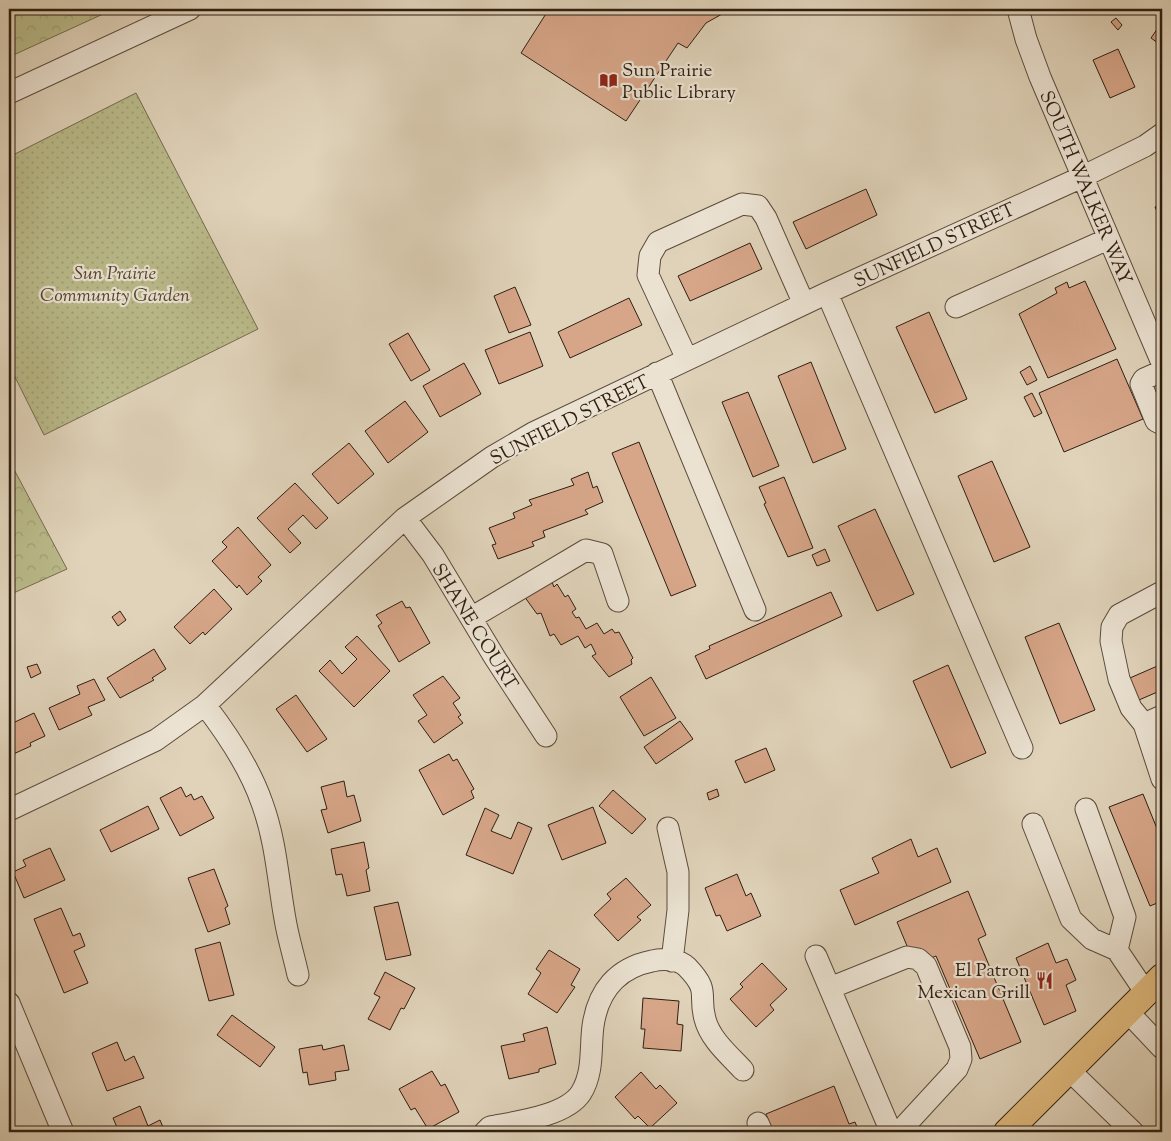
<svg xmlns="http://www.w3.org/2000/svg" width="1171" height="1141" viewBox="0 0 1171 1141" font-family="'Sorts Mill Goudy',serif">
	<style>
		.forest { fill: url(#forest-crowns); stroke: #746c4e }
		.garden { fill: url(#garden-dots); stroke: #746c4e }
		.building { fill: #d7a689; stroke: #2f1e11 }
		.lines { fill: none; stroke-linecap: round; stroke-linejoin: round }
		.minor-casing { stroke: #5b4b3b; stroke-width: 23 }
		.major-casing { stroke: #2f1e11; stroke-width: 28 }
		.minor { stroke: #ebe2d2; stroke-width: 21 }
		.major { stroke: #e0ba7d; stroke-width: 26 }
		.labels { text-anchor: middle; stroke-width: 4.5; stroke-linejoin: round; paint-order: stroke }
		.poi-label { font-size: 19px; fill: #2f1e11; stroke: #ebe2d2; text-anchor: start }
		.street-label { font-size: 19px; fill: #2f1e11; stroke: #ebe2d2 }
		.park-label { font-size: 19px; font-style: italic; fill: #52452f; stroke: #ebe2d2 }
	</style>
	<defs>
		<pattern id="forest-crowns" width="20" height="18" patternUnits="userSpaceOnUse" patternTransform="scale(1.25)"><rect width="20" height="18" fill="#baba8a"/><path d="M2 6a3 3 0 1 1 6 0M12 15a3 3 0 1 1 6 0" fill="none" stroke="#a09f76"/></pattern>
		<pattern id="garden-dots" width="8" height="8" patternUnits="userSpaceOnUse" patternTransform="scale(1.25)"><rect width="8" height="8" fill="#baba8a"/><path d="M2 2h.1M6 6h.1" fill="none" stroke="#a09f76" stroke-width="1.8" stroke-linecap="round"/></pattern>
	</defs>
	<rect width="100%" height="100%" fill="#e0d3ba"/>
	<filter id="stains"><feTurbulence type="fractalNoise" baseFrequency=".004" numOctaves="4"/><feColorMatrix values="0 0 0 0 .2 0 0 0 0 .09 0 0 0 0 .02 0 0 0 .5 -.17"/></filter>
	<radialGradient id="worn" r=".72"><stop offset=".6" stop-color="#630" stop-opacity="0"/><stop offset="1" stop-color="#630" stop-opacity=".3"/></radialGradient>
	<path class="forest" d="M 9,9 L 114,9 L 9,57 Z
		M 9,460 L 67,569 L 9,595 Z"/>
	<path class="garden" d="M 136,93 L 258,329 L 44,435 L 9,365 L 9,157 Z"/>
	<path class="building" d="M 549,9 L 731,9 L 706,23 L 687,48 L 678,43 L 626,121 L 521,53 Z
		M 1116,18 L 1122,25 L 1118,30 L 1111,22 Z
		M 1162,22 L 1162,46 L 1151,38 Z
		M 1118,49 L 1135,87 L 1110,98 L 1093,60 Z
		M 866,189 L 877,215 L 806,249 L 793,222 Z
		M 1162,203 L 1162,223 L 1155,207 Z
		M 750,243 L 762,269 L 690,301 L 678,276 Z
		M 1085,281 L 1116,349 L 1048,378 L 1019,314 L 1057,293 L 1055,288 L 1067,282 L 1069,288 Z
		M 515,287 L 531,325 L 509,333 L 494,296 Z
		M 629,298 L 642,325 L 570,358 L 558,332 Z
		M 929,312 L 967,399 L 935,413 L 896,327 Z
		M 530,332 L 543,366 L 499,384 L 485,350 Z
		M 408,333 L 430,370 L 411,381 L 389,344 Z
		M 1117,359 L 1143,419 L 1064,452 L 1039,393 Z
		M 811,362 L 846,449 L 813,463 L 778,376 Z
		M 464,363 L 481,394 L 440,417 L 423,386 Z
		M 1030,366 L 1037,380 L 1027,385 L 1020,372 Z
		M 748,392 L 779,466 L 753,477 L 722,402 Z
		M 1032,393 L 1042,413 L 1034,417 L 1024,397 Z
		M 405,401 L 428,432 L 388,463 L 365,431 Z
		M 639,442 L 696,586 L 671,596 L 612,453 Z
		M 349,443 L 374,474 L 338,504 L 312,474 Z
		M 992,461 L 1030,547 L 994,562 L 958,476 Z
		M 588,472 L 593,488 L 597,486 L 603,502 L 585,510 L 588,514 L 543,531 L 545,537 L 532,542 L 534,546 L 498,559 L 492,545 L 496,544 L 489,528 L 515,518 L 513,513 L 532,505 L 529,500 L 574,485 L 571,479 Z
		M 784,477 L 813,548 L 788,557 L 764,504 L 766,503 L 759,487 Z
		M 295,483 L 328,518 L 316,529 L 303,515 L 288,529 L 301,543 L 290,553 L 257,518 Z
		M 875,509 L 914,594 L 877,611 L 838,526 Z
		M 238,527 L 271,565 L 258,577 L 262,581 L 247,595 L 239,585 L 237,588 L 212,561 L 227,547 L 222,542 Z
		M 825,549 L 830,561 L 817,566 L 812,555 Z
		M 552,582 L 554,587 L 557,584 L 565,597 L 568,595 L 576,609 L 572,612 L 576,618 L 579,617 L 586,629 L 597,623 L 604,634 L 612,629 L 615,633 L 619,632 L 633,658 L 631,660 L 632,664 L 609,677 L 592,656 L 596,654 L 591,644 L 585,648 L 578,636 L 561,645 L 554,634 L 550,636 L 541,613 L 537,614 L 524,596 Z
		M 214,589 L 232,609 L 205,635 L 203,632 L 190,644 L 174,627 Z
		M 831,592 L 842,616 L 706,679 L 695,656 L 710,649 L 709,646 Z
		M 402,601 L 406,608 L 410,607 L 430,643 L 399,662 L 378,626 L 382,623 L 376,615 Z
		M 120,611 L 126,620 L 118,626 L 112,617 Z
		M 1059,623 L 1095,710 L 1060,724 L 1025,637 Z
		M 357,636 L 390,671 L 354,707 L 319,671 L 330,660 L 342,674 L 357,659 L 345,647 Z
		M 154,649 L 166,669 L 152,678 L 154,680 L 120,698 L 107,678 Z
		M 37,664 L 41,673 L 31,678 L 27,667 Z
		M 1162,664 L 1162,690 L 1132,703 L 1123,681 Z
		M 948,665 L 986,753 L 951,768 L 913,681 Z
		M 443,676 L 460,698 L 453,703 L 461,715 L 458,717 L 463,723 L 434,743 L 418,721 L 427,715 L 413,695 Z
		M 651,677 L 676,718 L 644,736 L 620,697 Z
		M 94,679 L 105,700 L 88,707 L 92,715 L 59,730 L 49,708 L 80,694 L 77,686 Z
		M 296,695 L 327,739 L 307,752 L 276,709 Z
		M 9,708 L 15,722 L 34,713 L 45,736 L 30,743 L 31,746 L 9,756 Z
		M 680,721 L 693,739 L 656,764 L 644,747 Z
		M 766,748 L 775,770 L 745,783 L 735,761 Z
		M 449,754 L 453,761 L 457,759 L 474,789 L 471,791 L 474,798 L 443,815 L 419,770 Z
		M 344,781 L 347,797 L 354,795 L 361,821 L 328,833 L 321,810 L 327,809 L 321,787 Z
		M 181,787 L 186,797 L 191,794 L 194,800 L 202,796 L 214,818 L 180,836 L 160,798 Z
		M 717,789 L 719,796 L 709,800 L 707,793 Z
		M 613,790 L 646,819 L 632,834 L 599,806 Z
		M 1143,794 L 1162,841 L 1162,901 L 1150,906 L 1109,807 Z
		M 148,806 L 159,829 L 111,852 L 100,830 Z
		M 593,807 L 606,843 L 562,860 L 548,825 Z
		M 485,808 L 499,815 L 491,831 L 511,839 L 518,822 L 532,828 L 513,874 L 466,855 Z
		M 911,839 L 918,857 L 937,848 L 951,882 L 855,925 L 840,890 L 879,873 L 872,858 Z
		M 364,842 L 369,868 L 366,870 L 370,891 L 347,896 L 342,874 L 336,875 L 331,849 Z
		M 50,848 L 65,880 L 24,898 L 13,872 L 26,866 L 23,860 Z
		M 214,869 L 228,906 L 225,908 L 230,924 L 208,932 L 188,878 Z
		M 737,874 L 746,896 L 751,893 L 761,916 L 727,931 L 720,915 L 716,916 L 705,888 Z
		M 626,878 L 651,905 L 637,917 L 641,920 L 618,941 L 594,915 L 611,899 L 607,894 Z
		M 968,891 L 986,935 L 978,939 L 1021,1042 L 980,1059 L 936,956 L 915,965 L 897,922 Z
		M 398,902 L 411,955 L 386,960 L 374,907 Z
		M 61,908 L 73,936 L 80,933 L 85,946 L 74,951 L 88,983 L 64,993 L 34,919 Z
		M 220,942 L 234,995 L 209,1001 L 195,949 Z
		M 1048,943 L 1056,963 L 1067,959 L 1076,980 L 1066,985 L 1076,1011 L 1044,1025 L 1016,958 Z
		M 549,950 L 580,969 L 571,985 L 575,987 L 557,1013 L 528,994 L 541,973 L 536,969 Z
		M 762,963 L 787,989 L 770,1005 L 774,1010 L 756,1027 L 730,999 L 743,987 L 740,984 Z
		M 385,972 L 415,988 L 404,1009 L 401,1008 L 390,1030 L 368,1019 L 380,997 L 374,994 Z
		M 643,998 L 679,1001 L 677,1024 L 683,1025 L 681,1051 L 643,1048 L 645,1029 L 641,1029 Z
		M 232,1015 L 275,1047 L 260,1067 L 217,1035 Z
		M 547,1027 L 556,1064 L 539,1069 L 539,1072 L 509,1079 L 501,1046 L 525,1041 L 523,1034 Z
		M 117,1042 L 125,1061 L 134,1056 L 144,1078 L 107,1091 L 92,1053 Z
		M 322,1045 L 323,1050 L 344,1045 L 349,1070 L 335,1072 L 336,1080 L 309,1085 L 307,1072 L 303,1073 L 299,1049 Z
		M 432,1071 L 441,1086 L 445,1084 L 459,1112 L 428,1129 L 415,1108 L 411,1110 L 399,1089 Z
		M 641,1072 L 656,1089 L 660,1085 L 677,1103 L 650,1128 L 638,1116 L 635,1119 L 615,1097 Z
		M 834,1086 L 849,1124 L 855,1122 L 859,1132 L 773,1132 L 766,1114 Z
		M 140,1106 L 148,1126 L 160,1120 L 165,1132 L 119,1132 L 113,1118 Z"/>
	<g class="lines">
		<defs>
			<path id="minor" d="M 1018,9 L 1026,39 L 1040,77 L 1162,363
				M 9,93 L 190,9
				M 827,293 L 1022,748
				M 956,307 L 1108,239
				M 687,359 L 648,275 L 650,256 L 658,242 L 742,204 L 758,206 L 766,218 L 804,304
				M 1162,371 L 1144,379 L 1141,384 L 1156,421 L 1162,424
				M 657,373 L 755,610
				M 405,518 L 433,555 L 495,658 L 546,736
				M 1162,592 L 1119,615 L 1112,627 L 1111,641 L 1119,679 L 1131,708 L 1144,724 L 1162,779
				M 471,618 L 586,550 L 602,554 L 618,601
				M 205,705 C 228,735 250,768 262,803 C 276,841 278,880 285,919 C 288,938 294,956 298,975
				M 1144,724 L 1162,716
				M 1086,809 L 1125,917 L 1117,950 L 1146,993
				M 9,810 L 156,740 L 205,705 L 405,518 L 492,457 L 533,433 L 827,293 L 1082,177 L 1145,146 L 1162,134
				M 1033,824 L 1071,919 L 1092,939 L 1117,950
				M 668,828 L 678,872 L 678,910 L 672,961
				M 816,956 L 891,1132
				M 830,988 L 907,957 L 918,959 L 926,966 L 960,1047 L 961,1059 L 957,1069 L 899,1132
				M 9,1003 L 63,1132
				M 1128,1012 L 1162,1048
				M 1069,1070 L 1133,1132
				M 758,1123 L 762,1132
				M 485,1132 L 490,1127 C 516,1122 566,1116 581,1093 C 594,1072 590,1048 593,1026 C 598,991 617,968 652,961 C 663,958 679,959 687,967 C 711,992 698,994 705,1019 C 710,1039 729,1055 743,1070"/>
			<path id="major" d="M 1007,1132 L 1162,977"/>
		</defs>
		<use href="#minor" class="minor-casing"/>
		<use href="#major" class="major-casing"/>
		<use href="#minor" class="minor"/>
		<use href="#major" class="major"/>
	</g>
	<defs>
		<symbol id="library-bare" viewBox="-9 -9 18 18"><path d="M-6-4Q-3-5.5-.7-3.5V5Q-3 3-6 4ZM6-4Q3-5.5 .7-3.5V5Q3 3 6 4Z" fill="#8f2418" stroke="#ebe2d2" stroke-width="2.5" paint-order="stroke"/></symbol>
		<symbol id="restaurant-bare" viewBox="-9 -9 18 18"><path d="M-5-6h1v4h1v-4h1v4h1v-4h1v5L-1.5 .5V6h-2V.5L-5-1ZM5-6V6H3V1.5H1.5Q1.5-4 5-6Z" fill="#8f2418" stroke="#ebe2d2" stroke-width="2.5" paint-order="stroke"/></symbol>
	</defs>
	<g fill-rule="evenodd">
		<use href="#library-bare" x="596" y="68" width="25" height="25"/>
		<use href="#restaurant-bare" x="1032" y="968" width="25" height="25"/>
	</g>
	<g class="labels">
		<g class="poi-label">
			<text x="622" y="76">Sun Prairie<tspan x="622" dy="22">Public Library</tspan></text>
			<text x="1030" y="976" text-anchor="end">El Patron<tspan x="1030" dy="22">Mexican Grill</tspan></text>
		</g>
		<g class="street-label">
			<text transform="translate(1087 187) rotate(67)" y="7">SOUTH WALKER WAY</text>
			<text transform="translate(934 244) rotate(-25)" y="7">SUNFIELD STREET</text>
			<text transform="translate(569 419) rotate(-27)" y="7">SUNFIELD STREET</text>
			<text transform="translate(476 626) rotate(58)" y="7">SHANE COURT</text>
		</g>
		<g class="park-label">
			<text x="115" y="279">Sun Prairie<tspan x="115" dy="22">Community Garden</tspan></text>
		</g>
	</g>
	<rect width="1171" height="1141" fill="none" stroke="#e0d3ba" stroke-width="30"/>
	<rect x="10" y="10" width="1151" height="1121" fill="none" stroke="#2f1e11" stroke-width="2.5"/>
	<rect x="15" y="15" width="1141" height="1111" fill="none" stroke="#2f1e11"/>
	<rect width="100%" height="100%" filter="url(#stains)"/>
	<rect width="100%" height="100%" fill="url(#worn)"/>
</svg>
